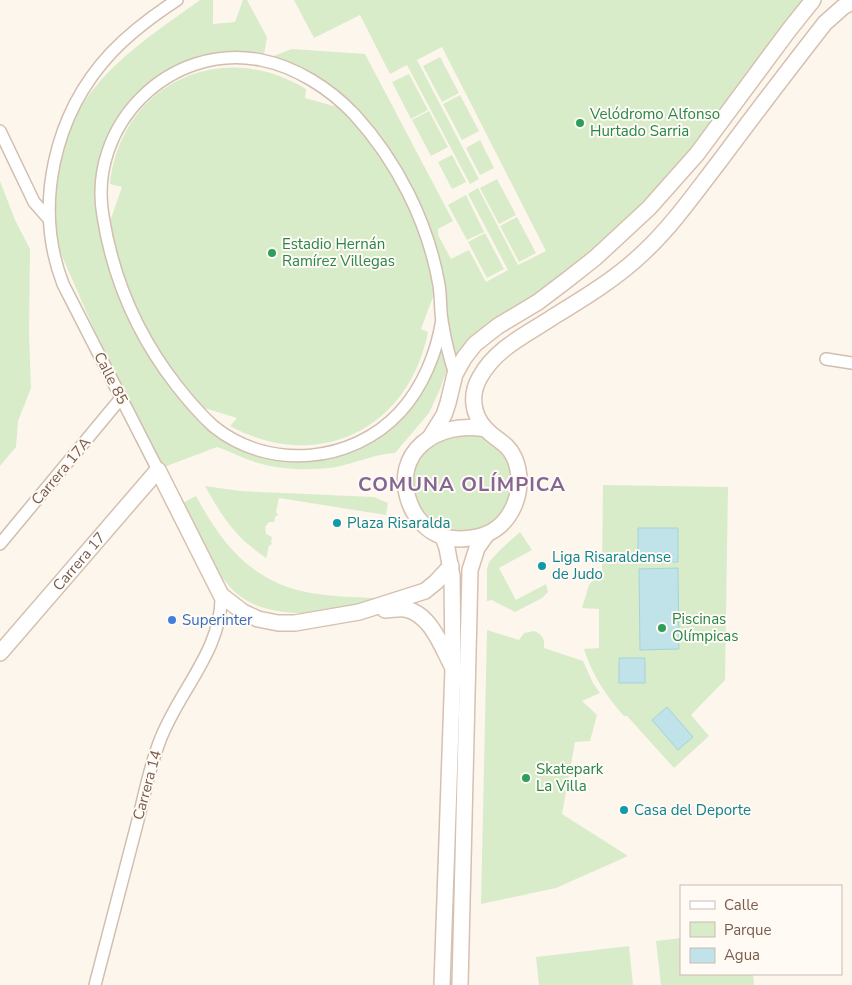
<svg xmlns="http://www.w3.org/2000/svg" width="852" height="985" viewBox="0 0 852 985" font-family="'Nunito Sans',sans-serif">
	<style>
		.green { fill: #d8ecc9; fill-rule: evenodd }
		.water { fill: #bfe3e8; stroke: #a5d3da }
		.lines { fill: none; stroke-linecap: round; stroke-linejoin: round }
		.street-casing { stroke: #d1beb0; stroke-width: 14 }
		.secondary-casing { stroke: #d6c0b0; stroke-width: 18 }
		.street { stroke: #fff; stroke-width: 11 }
		.secondary { stroke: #fff; stroke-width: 15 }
		.leisure-dot { fill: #2e9e5b; stroke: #fffaf3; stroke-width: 2 }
		.culture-dot { fill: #0f9aa8; stroke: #fffaf3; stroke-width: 2 }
		.shop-dot { fill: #3f7fe0; stroke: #fffaf3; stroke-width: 2 }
		.labels { text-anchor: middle; stroke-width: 4; stroke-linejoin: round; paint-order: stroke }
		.leisure-label { font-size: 15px; fill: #27864d; stroke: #fffaf3; text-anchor: start }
		.street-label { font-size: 15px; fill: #7a5c4d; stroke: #fffaf3 }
		.culture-label { font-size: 15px; fill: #0d838f; stroke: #fffaf3; text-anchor: start }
		.shop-label { font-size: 15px; fill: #366cbe; stroke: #fffaf3; text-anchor: start }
		.district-label { font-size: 20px; font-weight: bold; letter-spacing: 1px; fill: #846695; stroke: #fffaf3 }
	</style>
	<rect width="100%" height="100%" fill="#fdf6ec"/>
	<path class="green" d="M 200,0 L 213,0 L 213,24 L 235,22 L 243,0 L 247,0 L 267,37 L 263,60 L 292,49 L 365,54 L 453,221 L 438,229 L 438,235 L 451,259 L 469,250 L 486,282 L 508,270 L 468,194 L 478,188 L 518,265 L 546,251 L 442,47 L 417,60 L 479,179 L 470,184 L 407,65 L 390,74 L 360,15 L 314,38 L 294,0 L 813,0 L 649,208 L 464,358 L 450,361 L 440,389 L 429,413 L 395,453 C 375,454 356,463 336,467 C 308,471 278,470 252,461 C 240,457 229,451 217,447 L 164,467 C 134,408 101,349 76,288 C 67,267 56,247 54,224 C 51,176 64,123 96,86 C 124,52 164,26 200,0 ZM 217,60 L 293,70 L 341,108 L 305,98 L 306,89 C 221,37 121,84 110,184 L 122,187 L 109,224 L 106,157 L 147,92 ZM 434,294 L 439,335 L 400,411 L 334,451 L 257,449 L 202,415 L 201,407 L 237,418 L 230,426 C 318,474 409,429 428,332 L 421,329 Z
		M 440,57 L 459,93 L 442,102 L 423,66 Z
		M 409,74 L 428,110 L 411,119 L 392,82 Z
		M 460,95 L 479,131 L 462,140 L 443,104 Z
		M 429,111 L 448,147 L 431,156 L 412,120 Z
		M 480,140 L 494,168 L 480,175 L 466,148 Z
		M 452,155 L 466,182 L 452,189 L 438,162 Z
		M 497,179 L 516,215 L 499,224 L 480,188 Z
		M 0,181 L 15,220 L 30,249 L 29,335 L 31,388 L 18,421 L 16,447 L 0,466 Z
		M 466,195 L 484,232 L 467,240 L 448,205 Z
		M 517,217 L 536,253 L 519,262 L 500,226 Z
		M 485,233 L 504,269 L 487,278 L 468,242 Z
		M 473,426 L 510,450 L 516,503 L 475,538 L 424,524 L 408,499 L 417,449 Z
		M 603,485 L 728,487 L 725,680 L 691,715 L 709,736 L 674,768 L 627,716 L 624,716 C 606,696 592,675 584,649 L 599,648 L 599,609 L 582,608 L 589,585 L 602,570 Z
		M 205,486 L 240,491 L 374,497 L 388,503 L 386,515 L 279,498 L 276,512 L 278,515 L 275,517 L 274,522 L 269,522 L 265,527 L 266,534 L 272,537 L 271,541 L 272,544 L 269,546 L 266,558 C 235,537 223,518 205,486 Z
		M 196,496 C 223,546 252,582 311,593 C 333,597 355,597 376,598 C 336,616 261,624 229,586 C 209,562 196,531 181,504 Z
		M 520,532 L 532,550 L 499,568 L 516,600 L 546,584 L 548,592 L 542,598 L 515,612 L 492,600 L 487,601 L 487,569 L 489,562 L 501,549 Z
		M 487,630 L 519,640 L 524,633 L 534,631 C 542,634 545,639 544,648 L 583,661 L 593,683 L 600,693 L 582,701 L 597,715 L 590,741 L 575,742 L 562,814 L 628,856 L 556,888 L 481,904 Z
		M 681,938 L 681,974 L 753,974 L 754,985 L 661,985 L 656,941 Z
		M 629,946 L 633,985 L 539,985 L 536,957 Z"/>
	<path class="water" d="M 638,528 L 678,528 L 678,562 L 638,562 Z
		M 678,568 L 679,649 L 640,650 L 639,569 Z
		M 619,658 L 645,658 L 645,683 L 619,683 Z
		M 667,707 L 693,737 L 678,750 L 652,720 Z"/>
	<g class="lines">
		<defs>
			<path id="street" d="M 0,131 L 34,202 L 49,219
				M 442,319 C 437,352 423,387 400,412 C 352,464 268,471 213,426 C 200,414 188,400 177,386 C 137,335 113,279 103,216 C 87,125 170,42 261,60 C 296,67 329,88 354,114 C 397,161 428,222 439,285 C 441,297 440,309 442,321 C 445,339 449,357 455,374
				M 826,359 L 852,363
				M 158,470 L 63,284 C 33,206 54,114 111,53 C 130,33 154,15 177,0
				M 0,544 L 121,398
				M 95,985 C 109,931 123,878 137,824 C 144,797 149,769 159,743 C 176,694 223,650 221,595"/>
			<g id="secondary">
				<path d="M 485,429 C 438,420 390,452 410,504 C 414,515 423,526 433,532 C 446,540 463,540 477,537 C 512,530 528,488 514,457 C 507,442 495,440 485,428 C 472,414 470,394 480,377 C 496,348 526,335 553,317 C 584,298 617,278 643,253 C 672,226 695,193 719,162 C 754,115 789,69 825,23 L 843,7 L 852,2"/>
				<path d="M 431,436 L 444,415 L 448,403 L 455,374 L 464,358 L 475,344 L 498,326 L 538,302 L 567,280 L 595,258 L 649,208 L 697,154 L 789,30 L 813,0"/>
				<path d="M 385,610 C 391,610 399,608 405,609 C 430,613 442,647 452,666"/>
				<path id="s1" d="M 0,653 L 158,470 L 221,595 L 243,612 L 258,619 L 278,623 L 295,623 L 359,612 L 425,591 L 436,582 L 451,566"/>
				<path d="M 442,985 L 453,668 L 452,576 L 447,548 L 443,537"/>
				<path d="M 460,985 L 470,570 L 477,548 L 487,534"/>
			</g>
		</defs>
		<use href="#street" class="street-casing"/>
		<use href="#secondary" class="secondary-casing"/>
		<use href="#street" class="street"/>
		<use href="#secondary" class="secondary"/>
	</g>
	<g class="leisure-dot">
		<circle cx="580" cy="123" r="5"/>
		<circle cx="272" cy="253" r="5"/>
		<circle cx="662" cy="628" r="5"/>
		<circle cx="526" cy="778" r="5"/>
	</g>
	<g class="culture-dot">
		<circle cx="337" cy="523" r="5"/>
		<circle cx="542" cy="566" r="5"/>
		<circle cx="624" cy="810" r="5"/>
	</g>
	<circle class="shop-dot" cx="172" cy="620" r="5"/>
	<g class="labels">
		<g class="leisure-label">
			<text x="590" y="119">Velódromo Alfonso<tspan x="590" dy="17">Hurtado Sarria</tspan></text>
			<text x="282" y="249">Estadio Hernán<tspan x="282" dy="17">Ramírez Villegas</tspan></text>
			<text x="672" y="624">Piscinas<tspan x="672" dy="17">Olímpicas</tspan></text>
			<text x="536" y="774">Skatepark<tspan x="536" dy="17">La Villa</tspan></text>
		</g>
		<g class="street-label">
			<text transform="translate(111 378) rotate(63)" y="5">Calle 85</text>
			<text transform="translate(61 471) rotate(-50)" y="5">Carrera 17A</text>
			<text dy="5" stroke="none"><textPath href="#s1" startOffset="121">Carrera 17</textPath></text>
			<text transform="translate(147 785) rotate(-75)" y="5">Carrera 14</text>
		</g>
		<g class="culture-label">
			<text x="347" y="528">Plaza Risaralda</text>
			<text x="552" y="562">Liga Risaraldense<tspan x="552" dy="17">de Judo</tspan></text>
			<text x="634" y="815">Casa del Deporte</text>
		</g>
		<g class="shop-label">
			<text x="182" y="625">Superinter</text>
		</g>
		<g class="district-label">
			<text x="462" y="491">COMUNA OLÍMPICA</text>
		</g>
	</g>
	<rect x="680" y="885" width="162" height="90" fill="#fffaf3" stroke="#cabbb1"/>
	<rect x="690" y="901" width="25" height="8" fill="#ffffff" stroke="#cabbb1"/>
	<text x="724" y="910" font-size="15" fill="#7a5c4d">Calle</text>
	<rect x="690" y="922" width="25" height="15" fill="#d8ecc9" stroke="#cabbb1"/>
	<text x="724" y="935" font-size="15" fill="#7a5c4d">Parque</text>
	<rect x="690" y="948" width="25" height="15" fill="#bfe3e8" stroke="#cabbb1"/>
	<text x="724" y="960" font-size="15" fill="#7a5c4d">Agua</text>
</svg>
